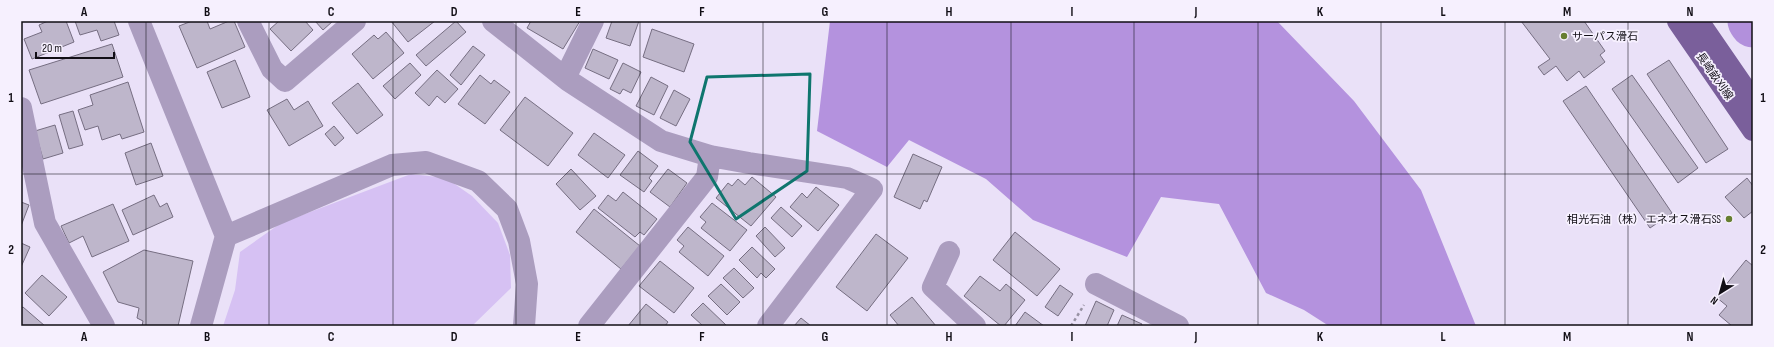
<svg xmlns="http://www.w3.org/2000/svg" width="1774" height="347" viewBox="0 0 1774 347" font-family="'Sofia Sans Condensed','Noto Sans JP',sans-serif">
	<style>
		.green { fill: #d6c1f3 }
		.forest { fill: #b492de }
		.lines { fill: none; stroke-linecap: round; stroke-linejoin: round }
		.river { stroke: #b290dc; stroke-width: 47 }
		.building { fill: #beb6cb; stroke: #766e82 }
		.path { stroke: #9892a3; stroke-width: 2.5; stroke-dasharray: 3 3; stroke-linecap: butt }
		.street { stroke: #ab9dbf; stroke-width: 22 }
		.primary { stroke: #7a5f9b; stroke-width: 22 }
		.marked { fill: none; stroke: #0f766e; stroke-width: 3; stroke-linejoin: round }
		.grid { fill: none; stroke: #110e15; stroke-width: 1; stroke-opacity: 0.55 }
		.poi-dot { fill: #667e30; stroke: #f6f0fe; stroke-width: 1.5 }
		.labels { text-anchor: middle; stroke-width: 3.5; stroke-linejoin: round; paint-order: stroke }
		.poi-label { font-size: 11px; fill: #110e15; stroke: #f6f0fe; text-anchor: start }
		.street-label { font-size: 11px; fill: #110e15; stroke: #f6f0fe }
		.neatline { fill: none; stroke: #110e15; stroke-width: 1.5 }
		.grid-label { font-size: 13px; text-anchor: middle; font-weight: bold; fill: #110e15 }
	</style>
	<rect width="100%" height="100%" fill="#eae1f8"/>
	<path class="green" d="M 411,174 L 446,178 L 472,196 L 498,223 L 510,255 L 511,288 L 472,326 L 223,326 L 235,290 L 240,252 L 281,223 Z"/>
	<path class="forest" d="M 830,21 L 1277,21 L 1354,101 L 1421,190 L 1476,326 L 1329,326 L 1304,310 L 1266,293 L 1219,204 L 1161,197 L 1127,257 L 1033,220 L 986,179 L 909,140 L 887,167 L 817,131 Z"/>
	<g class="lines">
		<path class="river" d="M 1751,21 L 1753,24"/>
	</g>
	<path class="building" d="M 48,21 L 66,21 L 74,42 L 32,59 L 24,39 L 42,32 L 39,25 Z
		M 75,21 L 114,21 L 119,35 L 101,41 L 97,30 L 80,35 Z
		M 192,21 L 207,21 L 210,29 L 229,21 L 234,21 L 245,47 L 197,68 L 179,26 Z
		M 279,21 L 305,21 L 313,30 L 291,51 L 270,29 Z
		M 315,21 L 333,21 L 323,30 Z
		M 391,21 L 435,21 L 408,42 Z
		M 456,21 L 466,32 L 426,66 L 416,55 Z
		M 531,21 L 580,21 L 563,49 L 527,28 Z
		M 612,21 L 639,21 L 630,46 L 606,38 Z
		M 1521,21 L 1584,21 L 1605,51 L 1600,55 L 1605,62 L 1584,78 L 1579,71 L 1567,81 L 1556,66 L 1544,75 L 1538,67 L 1550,59 Z
		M 652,29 L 694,44 L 684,72 L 643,57 Z
		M 386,32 L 404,53 L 373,79 L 352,54 L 374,35 L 378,39 Z
		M 112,44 L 123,77 L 41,104 L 29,70 Z
		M 473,46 L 485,55 L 461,85 L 450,75 Z
		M 593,49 L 618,60 L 609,79 L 585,68 Z
		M 235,60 L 250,97 L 222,108 L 207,72 Z
		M 1669,60 L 1728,149 L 1706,163 L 1647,74 Z
		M 410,63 L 421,75 L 395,99 L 383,86 Z
		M 623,63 L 641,72 L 631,93 L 623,89 L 620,94 L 610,89 Z
		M 437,70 L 458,89 L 445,103 L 437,96 L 429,106 L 415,93 Z
		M 480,75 L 491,84 L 494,80 L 510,92 L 485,124 L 458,104 Z
		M 1632,75 L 1698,168 L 1678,183 L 1612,89 Z
		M 651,77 L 668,86 L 654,115 L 636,106 Z
		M 128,82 L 144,132 L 122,139 L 120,134 L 102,140 L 98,126 L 85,130 L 78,110 L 93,105 L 90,95 Z
		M 358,83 L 383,115 L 357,134 L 332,103 Z
		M 1586,86 L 1672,213 L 1650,228 L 1563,101 Z
		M 674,90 L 690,99 L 676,126 L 660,118 Z
		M 525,97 L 573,133 L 548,166 L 500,130 Z
		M 287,99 L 294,110 L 308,101 L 323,126 L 289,146 L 267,110 Z
		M 73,111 L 83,145 L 69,149 L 59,115 Z
		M 55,125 L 63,153 L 43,159 L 35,131 Z
		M 334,126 L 344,138 L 335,146 L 325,134 Z
		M 594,133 L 625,155 L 608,178 L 578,155 Z
		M 151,143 L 163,176 L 136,185 L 125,153 Z
		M 638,151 L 658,166 L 649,178 L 652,181 L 644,192 L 620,175 Z
		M 913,154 L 942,167 L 927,202 L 924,200 L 920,209 L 894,197 Z
		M 571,169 L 596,196 L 580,210 L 556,184 Z
		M 668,169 L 687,183 L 670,207 L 650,192 Z
		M 752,177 L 776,197 L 751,226 L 716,198 L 728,183 L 732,186 L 738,179 L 745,185 Z
		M 1747,178 L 1753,186 L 1753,211 L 1744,218 L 1725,197 Z
		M 816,187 L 839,205 L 818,231 L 790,207 L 802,193 L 807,198 Z
		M 623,192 L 657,219 L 644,235 L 640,232 L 635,237 L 598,208 L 608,195 L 616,201 Z
		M 154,195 L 160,207 L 167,203 L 173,217 L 133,235 L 122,210 Z
		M 21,202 L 29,205 L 21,226 Z
		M 712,203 L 747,230 L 730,251 L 701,228 L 706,222 L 700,217 Z
		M 113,204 L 129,241 L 92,257 L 83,236 L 69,243 L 61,226 Z
		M 781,207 L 802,226 L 792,237 L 771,218 Z
		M 594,209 L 640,246 L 621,269 L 576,232 Z
		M 688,227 L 724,256 L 708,276 L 679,252 L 684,246 L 677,240 Z
		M 765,227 L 785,248 L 775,257 L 756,236 Z
		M 1015,232 L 1060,269 L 1037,296 L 993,260 Z
		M 876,234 L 908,258 L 867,311 L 836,287 Z
		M 21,243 L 30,247 L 21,267 Z
		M 752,247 L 775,269 L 766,278 L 761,273 L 757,278 L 739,260 Z
		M 144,250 L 193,261 L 178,326 L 142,326 L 143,321 L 137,318 L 139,308 L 118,302 L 103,272 Z
		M 1746,260 L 1753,266 L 1753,326 L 1732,326 L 1719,315 L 1727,306 L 1716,297 Z
		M 660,261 L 694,288 L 674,313 L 639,286 Z
		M 734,268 L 754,288 L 743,298 L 723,278 Z
		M 42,275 L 67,297 L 49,316 L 25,293 Z
		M 980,276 L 1000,291 L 1006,284 L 1025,300 L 1004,326 L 1001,326 L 964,296 Z
		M 721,284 L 740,302 L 727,315 L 708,296 Z
		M 1060,285 L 1073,294 L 1058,316 L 1045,307 Z
		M 912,297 L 936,326 L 899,326 L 890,315 Z
		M 1096,301 L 1114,310 L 1107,326 L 1085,326 Z
		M 703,303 L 727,326 L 703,326 L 691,315 Z
		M 646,304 L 668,322 L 665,326 L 628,326 Z
		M 23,307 L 45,326 L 21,326 L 21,308 Z
		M 1025,312 L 1044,326 L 1015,326 Z
		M 1122,315 L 1142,324 L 1141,326 L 1117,326 Z
		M 801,318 L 811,326 L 794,326 Z"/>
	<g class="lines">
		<path class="path" d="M 1071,326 L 1084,305"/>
		<path class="street" d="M 139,21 L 226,236
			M 248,21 L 272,69 L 285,81 L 355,21
			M 493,21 L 569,81 L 661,141 L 710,156 L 749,163 L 847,178 L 872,189 L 768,326
			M 565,78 L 593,21
			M 21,108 L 45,223 L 104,326
			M 949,252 L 933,287 L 975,326
			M 1096,284 L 1178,326
			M 201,326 L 226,236 L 392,165 L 426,162 L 478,181 L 507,209 L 519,241 L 527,284 L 524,326
			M 589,326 L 707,177 L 710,156"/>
		<path class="primary" d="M 1678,21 L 1753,130
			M 1698,21 L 1753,101"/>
	</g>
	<path class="marked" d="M 810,74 L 807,171 L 736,219 L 690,142 L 707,77 Z"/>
	<path class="grid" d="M 146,21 L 146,326M 269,21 L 269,326M 393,21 L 393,326M 516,21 L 516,326M 640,21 L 640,326M 763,21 L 763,326M 887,21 L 887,326M 1011,21 L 1011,326M 1134,21 L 1134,326M 1258,21 L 1258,326M 1381,21 L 1381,326M 1505,21 L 1505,326M 1628,21 L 1628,326M 21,174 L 1753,174"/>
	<g class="poi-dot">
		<circle cx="1564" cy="36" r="4"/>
		<circle cx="1729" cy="219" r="4"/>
	</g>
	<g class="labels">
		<g class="poi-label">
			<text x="1572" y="40">サーパス滑石</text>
			<text x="1721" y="223" text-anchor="end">相光石油（株） エネオス滑石SS</text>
		</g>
		<g class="street-label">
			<text transform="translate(1715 76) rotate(55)" y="4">長崎畝刈線</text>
		</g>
	</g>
	<rect width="1774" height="347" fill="none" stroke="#f6f0fe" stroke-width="44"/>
	<g transform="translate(1720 293) rotate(217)" stroke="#f6f0fe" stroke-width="3" paint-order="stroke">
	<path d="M0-3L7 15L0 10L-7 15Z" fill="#110e15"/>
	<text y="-6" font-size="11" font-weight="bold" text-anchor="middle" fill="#110e15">N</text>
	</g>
	<path d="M36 52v6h78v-6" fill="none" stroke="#110e15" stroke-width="2"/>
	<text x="42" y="52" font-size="12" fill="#110e15" stroke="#f6f0fe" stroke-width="3" paint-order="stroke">20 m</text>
	<rect x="22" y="22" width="1730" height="303" class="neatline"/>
	<g class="grid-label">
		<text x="84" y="16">A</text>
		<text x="207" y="16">B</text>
		<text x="331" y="16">C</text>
		<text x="454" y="16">D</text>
		<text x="578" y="16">E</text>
		<text x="702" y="16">F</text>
		<text x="825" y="16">G</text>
		<text x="949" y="16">H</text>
		<text x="1072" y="16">I</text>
		<text x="1196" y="16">J</text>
		<text x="1320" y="16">K</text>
		<text x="1443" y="16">L</text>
		<text x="1567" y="16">M</text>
		<text x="1690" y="16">N</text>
		<text x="11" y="102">1</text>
		<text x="1763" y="102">1</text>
		<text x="11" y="254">2</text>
		<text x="1763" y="254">2</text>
		<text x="84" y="341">A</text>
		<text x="207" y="341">B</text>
		<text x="331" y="341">C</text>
		<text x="454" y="341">D</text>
		<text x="578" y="341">E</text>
		<text x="702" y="341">F</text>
		<text x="825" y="341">G</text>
		<text x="949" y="341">H</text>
		<text x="1072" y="341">I</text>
		<text x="1196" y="341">J</text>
		<text x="1320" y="341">K</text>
		<text x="1443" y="341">L</text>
		<text x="1567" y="341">M</text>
		<text x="1690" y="341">N</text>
	</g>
</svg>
